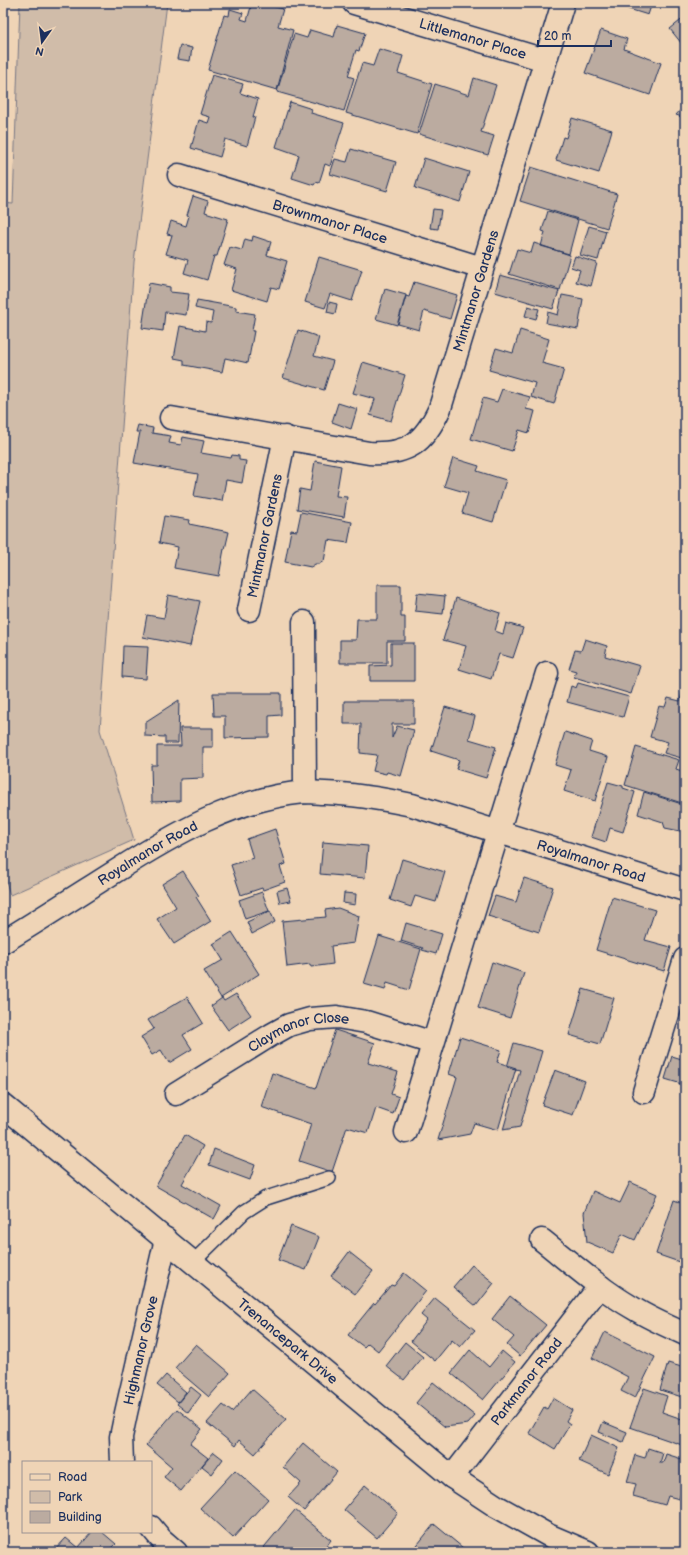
<svg xmlns="http://www.w3.org/2000/svg" width="688" height="1555" viewBox="0 0 688 1555" font-family="'Balsamiq Sans',sans-serif">
	<style>
		.green { fill: #d0bca9; stroke: #767684 }
		.building { fill: #bbaba0; stroke: #1b2f5e }
		.lines { fill: none; stroke-linecap: round; stroke-linejoin: round }
		.lane-casing { stroke: #1b2f5e; stroke-width: 16 }
		.street-casing { stroke: #1b2f5e; stroke-width: 25 }
		.secondary-casing { stroke: #1b2f5e; stroke-width: 25 }
		.lane { stroke: #efd4b6; stroke-width: 13 }
		.street { stroke: #efd4b6; stroke-width: 22 }
		.secondary { stroke: #efd4b6; stroke-width: 22 }
		.labels { text-anchor: middle; stroke-width: 3.5; stroke-linejoin: round; paint-order: stroke }
		.street-label { font-size: 14px; fill: #1b2f5e; stroke: #efd4b6 }
	</style>
	<rect width="100%" height="100%" fill="#efd4b6"/>
	<filter id="ink" filterUnits="userSpaceOnUse"><feTurbulence type="fractalNoise" baseFrequency=".025" numOctaves="2"/><feDisplacementMap in="SourceGraphic" scale="8" xChannelSelector="R" yChannelSelector="G"/><feConvolveMatrix kernelMatrix="1 2 1 2 8 2 1 2 1" color-interpolation-filters="sRGB"/></filter>
	<g filter="url(#ink)">
		<path class="green" d="M 20,3 L 167,3 L 134,262 L 100,730 L 134,840 L 10,895 L 3,871 L 3,203 L 13,204 Z"/>
		<path class="building" d="M 252,3 L 260,3 L 283,9 L 278,26 L 293,30 L 277,90 L 208,70 L 224,15 L 229,16 L 230,9 L 243,13 L 241,19 L 247,21 Z
			M 620,3 L 652,3 L 648,15 L 619,6 Z
			M 685,17 L 685,43 L 682,44 L 670,29 Z
			M 337,25 L 365,33 L 359,51 L 356,50 L 348,76 L 354,78 L 344,111 L 277,92 L 294,34 L 307,38 L 310,30 L 334,37 Z
			M 601,30 L 627,39 L 624,49 L 661,63 L 650,95 L 585,73 Z
			M 180,45 L 192,48 L 190,61 L 177,59 Z
			M 379,49 L 403,56 L 398,73 L 432,84 L 417,134 L 346,113 L 362,63 L 373,66 Z
			M 212,75 L 243,84 L 240,93 L 258,99 L 253,117 L 255,117 L 247,146 L 225,139 L 220,157 L 191,148 L 199,120 L 208,123 L 210,117 L 200,114 Z
			M 474,78 L 496,85 L 481,132 L 494,136 L 488,155 L 419,134 L 435,84 L 469,95 Z
			M 290,102 L 312,109 L 311,113 L 344,123 L 330,166 L 325,164 L 319,183 L 316,182 L 314,185 L 292,178 L 299,155 L 276,147 Z
			M 685,105 L 685,118 L 676,115 Z
			M 572,118 L 612,130 L 599,173 L 556,160 L 563,137 L 566,138 Z
			M 351,149 L 396,162 L 387,191 L 330,174 L 335,159 L 347,162 Z
			M 424,158 L 469,172 L 460,202 L 415,188 Z
			M 531,167 L 617,194 L 607,228 L 520,201 Z
			M 193,196 L 208,201 L 205,212 L 228,219 L 217,256 L 214,256 L 207,280 L 184,273 L 188,260 L 166,254 L 172,235 L 167,234 L 171,221 L 186,226 L 189,216 L 187,215 Z
			M 433,209 L 441,210 L 438,229 L 430,228 Z
			M 548,211 L 578,220 L 569,254 L 541,246 L 545,232 L 542,231 Z
			M 589,226 L 606,231 L 598,260 L 580,255 Z
			M 253,236 L 271,242 L 267,255 L 287,261 L 279,289 L 271,287 L 267,301 L 231,290 L 237,269 L 224,265 L 230,247 L 242,250 L 245,239 L 252,241 Z
			M 534,243 L 570,255 L 560,290 L 509,274 L 517,249 L 531,253 Z
			M 575,256 L 597,263 L 591,286 L 576,282 L 580,270 L 571,267 Z
			M 319,257 L 362,270 L 352,301 L 330,294 L 325,308 L 305,302 Z
			M 500,275 L 559,291 L 553,309 L 495,292 Z
			M 414,282 L 457,295 L 450,319 L 424,311 L 419,330 L 398,324 L 406,296 L 409,297 Z
			M 149,283 L 170,287 L 170,292 L 189,294 L 186,315 L 165,312 L 163,331 L 142,328 Z
			M 385,289 L 406,295 L 397,325 L 376,319 Z
			M 562,295 L 583,299 L 578,329 L 546,323 L 548,312 L 558,315 Z
			M 197,300 L 236,307 L 236,311 L 255,314 L 252,331 L 254,331 L 248,363 L 225,358 L 222,372 L 184,365 L 184,360 L 174,358 L 180,326 L 205,331 L 206,322 L 211,323 L 213,312 L 195,308 Z
			M 329,302 L 337,304 L 335,314 L 327,312 Z
			M 528,306 L 539,309 L 536,319 L 525,316 Z
			M 298,330 L 319,337 L 314,356 L 333,361 L 324,390 L 283,378 Z
			M 520,330 L 549,339 L 542,363 L 564,369 L 554,404 L 531,397 L 535,383 L 489,370 L 496,348 L 513,353 Z
			M 363,362 L 405,375 L 391,421 L 370,415 L 375,399 L 353,393 Z
			M 502,389 L 530,397 L 526,409 L 535,411 L 529,433 L 519,430 L 512,451 L 471,439 L 483,398 L 497,402 Z
			M 338,403 L 357,409 L 351,429 L 332,422 Z
			M 138,425 L 153,428 L 152,433 L 171,436 L 169,443 L 181,445 L 183,437 L 204,441 L 201,453 L 231,458 L 232,455 L 239,456 L 239,460 L 246,461 L 242,483 L 226,480 L 222,501 L 194,496 L 198,474 L 134,463 L 140,432 L 136,432 Z
			M 453,458 L 479,466 L 477,471 L 506,480 L 493,522 L 462,513 L 468,493 L 444,486 Z
			M 315,461 L 341,466 L 336,496 L 347,497 L 344,517 L 297,509 L 300,489 L 310,491 Z
			M 301,512 L 352,522 L 348,543 L 328,540 L 324,561 L 319,564 L 315,564 L 311,567 L 285,562 L 291,530 L 297,531 Z
			M 164,516 L 190,520 L 189,524 L 229,532 L 225,549 L 224,549 L 219,576 L 174,568 L 178,547 L 159,543 Z
			M 377,585 L 401,585 L 401,617 L 405,617 L 405,641 L 387,641 L 387,663 L 340,663 L 340,640 L 356,640 L 357,619 L 377,619 Z
			M 417,593 L 445,596 L 443,614 L 415,611 Z
			M 168,595 L 200,601 L 190,646 L 143,637 L 147,615 L 164,618 Z
			M 456,598 L 500,613 L 495,631 L 503,634 L 506,623 L 523,628 L 513,658 L 499,654 L 491,679 L 459,669 L 466,646 L 443,640 Z
			M 585,639 L 607,646 L 605,656 L 640,666 L 631,694 L 574,677 L 576,671 L 569,669 L 575,650 L 581,651 Z
			M 391,643 L 414,643 L 414,681 L 370,681 L 370,666 L 391,665 Z
			M 123,646 L 148,647 L 146,679 L 122,677 Z
			M 578,683 L 629,697 L 623,717 L 567,702 L 571,686 L 576,688 Z
			M 683,689 L 685,690 L 685,759 L 664,753 L 668,742 L 650,737 L 659,706 L 665,707 L 668,698 L 680,701 Z
			M 213,693 L 281,693 L 281,715 L 269,716 L 269,737 L 225,738 L 225,716 L 214,716 Z
			M 179,700 L 178,743 L 165,743 L 165,737 L 145,736 L 145,722 Z
			M 344,701 L 414,701 L 414,724 L 392,724 L 392,738 L 397,726 L 414,730 L 401,776 L 387,772 L 386,774 L 373,771 L 377,755 L 360,753 L 361,724 L 344,724 Z
			M 445,707 L 475,716 L 469,739 L 496,747 L 486,778 L 456,769 L 459,760 L 431,751 Z
			M 180,728 L 213,728 L 213,747 L 203,747 L 203,778 L 180,779 L 180,801 L 152,802 L 151,765 L 157,765 L 157,746 L 181,746 Z
			M 565,732 L 592,741 L 589,751 L 608,757 L 595,801 L 564,791 L 571,770 L 555,765 Z
			M 636,747 L 679,760 L 676,769 L 685,772 L 685,804 L 625,785 Z
			M 608,782 L 623,786 L 623,788 L 635,792 L 623,832 L 610,828 L 606,842 L 591,837 Z
			M 644,792 L 685,805 L 685,832 L 665,828 L 663,822 L 638,814 Z
			M 275,829 L 286,864 L 280,866 L 285,882 L 263,890 L 262,888 L 241,895 L 231,865 L 253,858 L 247,839 Z
			M 323,842 L 368,846 L 365,878 L 320,874 Z
			M 402,859 L 445,872 L 436,902 L 415,896 L 411,907 L 390,900 Z
			M 183,871 L 199,896 L 196,897 L 211,921 L 174,944 L 157,919 L 176,907 L 162,884 Z
			M 524,878 L 553,887 L 539,932 L 488,916 L 495,896 L 516,902 Z
			M 287,888 L 291,901 L 280,903 L 277,891 Z
			M 262,892 L 269,911 L 245,919 L 239,900 Z
			M 344,893 L 356,894 L 355,905 L 343,903 Z
			M 612,897 L 655,910 L 645,940 L 671,947 L 664,971 L 596,950 Z
			M 338,908 L 359,916 L 354,943 L 331,946 L 333,964 L 311,967 L 310,964 L 287,967 L 282,921 L 326,917 L 325,910 Z
			M 270,911 L 275,922 L 252,934 L 247,922 Z
			M 406,923 L 442,934 L 436,954 L 422,950 L 423,948 L 401,941 Z
			M 232,932 L 259,974 L 221,998 L 204,971 L 223,960 L 213,944 Z
			M 379,936 L 421,949 L 409,990 L 387,983 L 385,990 L 364,984 Z
			M 492,962 L 524,973 L 510,1018 L 478,1008 Z
			M 583,989 L 614,998 L 600,1044 L 569,1035 Z
			M 236,994 L 251,1015 L 228,1030 L 211,1006 L 222,998 L 224,1001 Z
			M 187,997 L 203,1023 L 183,1035 L 192,1049 L 169,1063 L 161,1050 L 152,1055 L 141,1037 L 154,1029 L 148,1020 Z
			M 335,1030 L 375,1043 L 368,1063 L 398,1072 L 391,1094 L 399,1097 L 393,1114 L 376,1108 L 368,1133 L 347,1127 L 332,1172 L 299,1161 L 311,1124 L 261,1107 L 272,1073 L 316,1088 Z
			M 460,1037 L 501,1050 L 497,1062 L 516,1068 L 498,1130 L 474,1123 L 470,1134 L 438,1140 L 457,1077 L 449,1074 Z
			M 514,1043 L 542,1051 L 520,1127 L 503,1130 L 520,1070 L 507,1067 Z
			M 672,1056 L 685,1060 L 685,1085 L 665,1079 Z
			M 555,1070 L 585,1081 L 573,1115 L 542,1105 Z
			M 185,1135 L 203,1146 L 182,1184 L 221,1206 L 214,1219 L 156,1186 Z
			M 214,1149 L 255,1165 L 250,1180 L 209,1165 Z
			M 630,1182 L 657,1194 L 635,1240 L 622,1234 L 613,1253 L 587,1242 L 584,1213 L 593,1191 L 620,1203 Z
			M 674,1200 L 685,1204 L 685,1264 L 656,1254 Z
			M 291,1226 L 319,1237 L 306,1270 L 278,1260 Z
			M 349,1252 L 373,1271 L 355,1294 L 331,1276 Z
			M 472,1265 L 494,1283 L 476,1306 L 453,1287 Z
			M 404,1273 L 426,1291 L 378,1351 L 368,1343 L 364,1347 L 348,1335 L 374,1303 L 375,1304 L 391,1285 L 394,1286 Z
			M 510,1296 L 546,1325 L 520,1356 L 507,1345 L 514,1337 L 492,1319 Z
			M 435,1298 L 475,1330 L 460,1347 L 452,1340 L 435,1361 L 411,1341 L 427,1320 L 421,1315 Z
			M 605,1332 L 655,1357 L 635,1398 L 621,1391 L 628,1377 L 592,1358 Z
			M 405,1342 L 423,1357 L 404,1380 L 386,1366 Z
			M 196,1344 L 230,1373 L 209,1397 L 175,1368 Z
			M 470,1350 L 489,1367 L 502,1351 L 515,1362 L 483,1400 L 451,1373 Z
			M 668,1363 L 685,1368 L 685,1398 L 660,1390 Z
			M 166,1375 L 186,1392 L 178,1402 L 157,1385 Z
			M 433,1382 L 475,1416 L 468,1424 L 445,1427 L 416,1403 Z
			M 191,1387 L 201,1395 L 188,1413 L 177,1404 Z
			M 644,1388 L 667,1396 L 662,1412 L 685,1420 L 685,1446 L 630,1427 Z
			M 252,1389 L 286,1419 L 255,1454 L 239,1440 L 235,1446 L 207,1423 L 223,1405 L 232,1412 Z
			M 553,1398 L 572,1410 L 566,1421 L 570,1424 L 555,1449 L 529,1433 L 544,1407 L 547,1409 Z
			M 177,1409 L 202,1429 L 190,1444 L 208,1458 L 181,1491 L 164,1477 L 172,1467 L 146,1445 Z
			M 603,1422 L 627,1432 L 623,1442 L 599,1432 Z
			M 591,1435 L 619,1448 L 608,1474 L 579,1461 Z
			M 303,1443 L 337,1472 L 304,1511 L 288,1497 L 301,1483 L 283,1467 Z
			M 648,1448 L 663,1453 L 660,1463 L 663,1463 L 666,1454 L 685,1460 L 685,1479 L 679,1499 L 668,1496 L 665,1505 L 633,1496 L 636,1484 L 627,1482 L 635,1455 L 645,1458 Z
			M 214,1452 L 223,1459 L 212,1474 L 202,1466 Z
			M 235,1470 L 268,1499 L 233,1538 L 200,1508 Z
			M 365,1485 L 398,1513 L 377,1538 L 344,1510 Z
			M 295,1510 L 331,1540 L 322,1552 L 260,1552 Z
			M 434,1524 L 468,1552 L 417,1552 L 414,1549 Z
			M 92,1532 L 102,1532 L 116,1544 L 108,1552 L 53,1552 L 66,1538 L 78,1548 Z"/>
		<g class="lines">
			<defs>
				<path id="lane" d="M 193,1262 L 244,1212 L 266,1198 L 329,1178"/>
				<g id="street">
					<path id="s1" d="M 354,3 L 545,60"/>
					<path id="s2" d="M 179,175 L 482,268"/>
					<path id="s3" d="M 171,418 L 369,453 C 408,455 424,443 440,408 L 563,3"/>
					<path id="s4" d="M 249,610 L 285,437"/>
					<path d="M 304,622 L 305,792"/>
					<path id="s5" d="M 3,942 C 41,919 78,895 116,871 C 174,834 234,799 304,792 C 311,792 318,793 325,793 C 354,794 383,799 412,805 L 685,890"/>
					<path d="M 644,1092 L 685,959"/>
					<path id="s6" d="M 176,1094 L 271,1035 L 289,1025 L 310,1019 L 337,1017 L 366,1022 L 433,1043"/>
					<path d="M 406,1132 L 547,673"/>
					<path d="M 542,1240 C 571,1263 600,1289 633,1308 C 649,1318 667,1326 685,1334"/>
					<path id="s7" d="M 122,1462 L 121,1437 L 126,1413 L 166,1239"/>
					<path id="s8" d="M 452,1477 L 600,1286"/>
					<path d="M 151,1527 L 161,1539 L 176,1552"/>
				</g>
				<g id="secondary">
					<path id="s9" d="M 3,1105 L 452,1477 L 496,1506 L 548,1535 L 588,1552"/>
				</g>
			</defs>
			<use href="#lane" class="lane-casing"/>
			<use href="#street" class="street-casing"/>
			<use href="#secondary" class="secondary-casing"/>
			<use href="#lane" class="lane"/>
			<use href="#street" class="street"/>
			<use href="#secondary" class="secondary"/>
		</g>
	</g>
	<g class="labels">
		<g class="street-label">
			<text dy="5" stroke="none"><textPath href="#s1" startOffset="124">Littlemanor Place</textPath></text>
			<text dy="5" stroke="none"><textPath href="#s2" startOffset="158">Brownmanor Place</textPath></text>
			<text dy="5" stroke="none"><textPath href="#s3" startOffset="415">Mintmanor Gardens</textPath></text>
			<text dy="5" stroke="none"><textPath href="#s4" startOffset="76">Mintmanor Gardens</textPath></text>
			<text dy="5" stroke="none"><textPath href="#s5" startOffset="170">Royalmanor Road</textPath></text>
			<text dy="5" stroke="none"><textPath href="#s5" startOffset="636">Royalmanor Road</textPath></text>
			<text dy="5" stroke="none"><textPath href="#s6" startOffset="140">Claymanor Close</textPath></text>
			<text dy="5" stroke="none"><textPath href="#s9" startOffset="370">Trenancepark Drive</textPath></text>
			<text dy="5" stroke="none"><textPath href="#s7" startOffset="114">Highmanor Grove</textPath></text>
			<text dy="5" stroke="none"><textPath href="#s8" startOffset="121">Parkmanor Road</textPath></text>
		</g>
	</g>
	<rect width="688" height="1555" fill="none" stroke="#efd4b6" stroke-width="16"/>
	<rect x="8" y="8" width="672" height="1539" fill="none" stroke="#1b2f5e" stroke-width="1.5" filter="url(#ink)"/>
	<rect x="22" y="1461" width="130" height="72" fill="#efd4b6" stroke="#9a9293"/>
	<rect x="30" y="1474" width="20" height="6" fill="#efd4b6" stroke="#9a9293"/>
	<text x="58" y="1481" font-size="12" fill="#1b2f5e">Road</text>
	<rect x="30" y="1491" width="20" height="12" fill="#d0bca9" stroke="#9a9293"/>
	<text x="58" y="1501" font-size="12" fill="#1b2f5e">Park</text>
	<rect x="30" y="1511" width="20" height="12" fill="#bbaba0" stroke="#9a9293"/>
	<text x="58" y="1521" font-size="12" fill="#1b2f5e">Building</text>
	<g transform="translate(42 42) rotate(194)" stroke="#efd4b6" stroke-width="3" paint-order="stroke">
	<path d="M0-3L7 15L0 10L-7 15Z" fill="#1b2f5e"/>
	<text y="-6" font-size="11" font-weight="bold" text-anchor="middle" fill="#1b2f5e">N</text>
	</g>
	<path d="M538 40v6h73v-6" fill="none" stroke="#1b2f5e" stroke-width="2"/>
	<text x="544" y="40" font-size="12" fill="#1b2f5e" stroke="#efd4b6" stroke-width="3" paint-order="stroke">20 m</text>
</svg>
